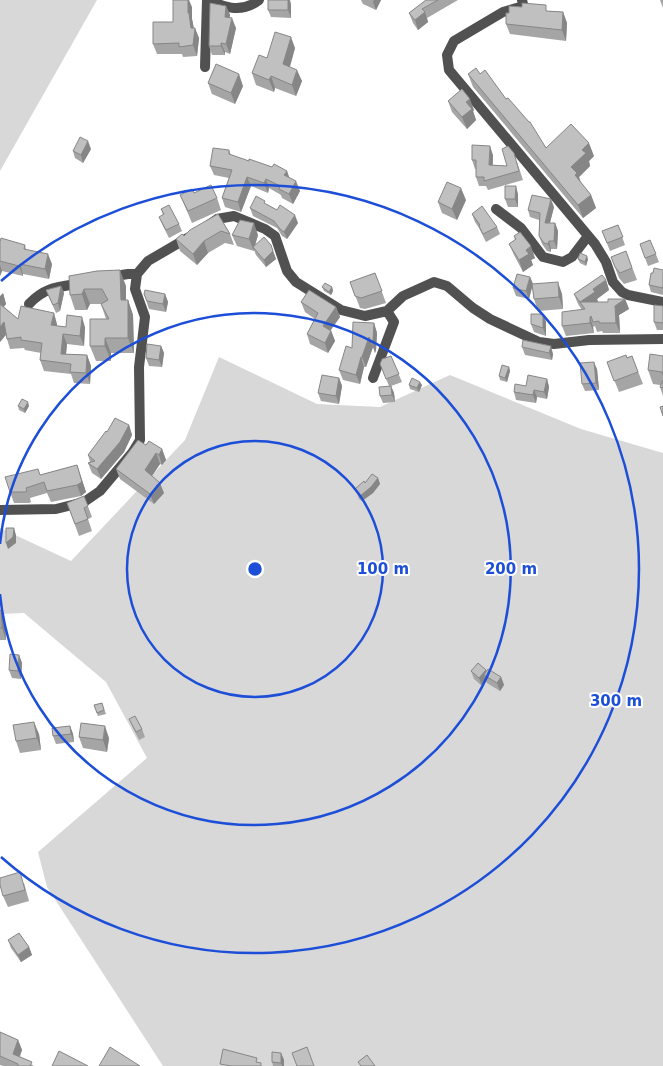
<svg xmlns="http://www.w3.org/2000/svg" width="663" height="1066" viewBox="0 0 663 1066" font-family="'DejaVu Sans',sans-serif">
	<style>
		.green { fill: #d8d8d8 }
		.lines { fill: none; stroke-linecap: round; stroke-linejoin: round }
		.street { stroke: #515151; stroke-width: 10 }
		.wall { fill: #a5a5a5 }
		.shaded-wall { fill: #868686 }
		.building { fill: #c0c0c0; stroke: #868686 }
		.ring { fill: none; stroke: #1d4ed8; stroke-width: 2.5 }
		.centre { fill: #1d4ed8; stroke: #fff; stroke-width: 2.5 }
		.ring-label { font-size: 15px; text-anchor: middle; font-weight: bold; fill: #1d4ed8; stroke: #fff; stroke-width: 4; stroke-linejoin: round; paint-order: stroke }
	</style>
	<rect width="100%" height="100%" fill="#fff"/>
	<path class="green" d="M 0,0 L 97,0 L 0,171 Z
		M 219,357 L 317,404 L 380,407 L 450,375 L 581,429 L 663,453 L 663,1066 L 163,1066 L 47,887 L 38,852 L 147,758 L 106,682 L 24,613 L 0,614 L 0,528 L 71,561 L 185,440 Z"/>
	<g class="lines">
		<path class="street" d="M 207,0 C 225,7 241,14 259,0
			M 522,0 L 523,4 L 520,7 L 503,12 L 454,41 L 447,55 L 449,70 L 595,244 L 606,262 L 613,282 L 622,292 L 628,295 L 663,302
			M 205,67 L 207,0
			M 496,209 L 521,228 L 543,257 L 563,262 L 572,257 L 588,236
			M 210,224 L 217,219 L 234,216 L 265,229 L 275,236 L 287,271 L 296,282 L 341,310 L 365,316 L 387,311 L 403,296 L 434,282 L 447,286 L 473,308 L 490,319 L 539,342 L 554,344 L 589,340 L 663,339
			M 109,277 L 128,274 L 137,274
			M 29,304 C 46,286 60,287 82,283
			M 373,378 L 394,322 L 387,311
			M 0,510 L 56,509 L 84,502 L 100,491 L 132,453 L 140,440 L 139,367 L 145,317 L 135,289 L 137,274 L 148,261 L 189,237"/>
	</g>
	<path class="wall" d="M 361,0 L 381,0 L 376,10 L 363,4 Z
		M 426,0 L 458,0 L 427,18 L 428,22 L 418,30 L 413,23 L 409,13 Z
		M 660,0 L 663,0 L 663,8 Z
		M 291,4 L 291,18 L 271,17 L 268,10 Z
		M 226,6 L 230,15 L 229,18 L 236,28 L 230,54 L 225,52 L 225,55 L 212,55 L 209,46 Z
		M 192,7 L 192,19 L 194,28 L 199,38 L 197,56 L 183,57 L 182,54 L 157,54 L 153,44 L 173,22 Z
		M 548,11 L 563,12 L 567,23 L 566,41 L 510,34 L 506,24 Z
		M 295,48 L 290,67 L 302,81 L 296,96 L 275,88 L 274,92 L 256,85 L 252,73 L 267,58 Z
		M 468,74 L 480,74 L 506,99 L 546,148 L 594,156 L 589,161 L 590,166 L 579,177 L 581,183 L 591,195 L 596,208 L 583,218 L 473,87 Z
		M 208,83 L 243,86 L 235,104 L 212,94 Z
		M 448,101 L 474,110 L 473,111 L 476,120 L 467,129 L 452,112 Z
		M 91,149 L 83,163 L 75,158 L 73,151 Z
		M 229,150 L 231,155 L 249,161 L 287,171 L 289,177 L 300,191 L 293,204 L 282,198 L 281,195 L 269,188 L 268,193 L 251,186 L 241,212 L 225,207 L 222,198 L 229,178 L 214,175 L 210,166 Z
		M 493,155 L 493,165 L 507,166 L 517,162 L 523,180 L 488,190 L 486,186 L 479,186 L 476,177 L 476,169 L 475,169 L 472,160 Z
		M 194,193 L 217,198 L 221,210 L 192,223 L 180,195 Z
		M 518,194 L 518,207 L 508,207 L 505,199 Z
		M 466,200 L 457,220 L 442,213 L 438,202 Z
		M 266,204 L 277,210 L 298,223 L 287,239 L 282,236 L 277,228 L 253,216 L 250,208 Z
		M 554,207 L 550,223 L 555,223 L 558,231 L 557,249 L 551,249 L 551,252 L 547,251 L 542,244 L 539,236 L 539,220 L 530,217 L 528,210 Z
		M 161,209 L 179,224 L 182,231 L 169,238 L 162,224 L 159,217 L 163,215 Z
		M 218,214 L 230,234 L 234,245 L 225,243 L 208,253 L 197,265 L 180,251 L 176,239 L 184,236 Z
		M 472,214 L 497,227 L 500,234 L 486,242 L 479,228 L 475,222 Z
		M 618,225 L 625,245 L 610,251 L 602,231 Z
		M 232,235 L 258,235 L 255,245 L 271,245 L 276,259 L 266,267 L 256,255 L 254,250 L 254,251 L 237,246 Z
		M 514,236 L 535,258 L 531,260 L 533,265 L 523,272 L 514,255 L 509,244 L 515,240 Z
		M 650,240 L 659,262 L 648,266 L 640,244 Z
		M 0,242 L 25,245 L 26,250 L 52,264 L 49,279 L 23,274 L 23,276 L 2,271 L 0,276 Z
		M 626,251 L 637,280 L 624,284 L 619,278 L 611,257 Z
		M 578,259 L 588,259 L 586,266 L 580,263 Z
		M 663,270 L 663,295 L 651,292 L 649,285 L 653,273 Z
		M 375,273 L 386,303 L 365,309 L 360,308 L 350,282 Z
		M 69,276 L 126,286 L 126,300 L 128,300 L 133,315 L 134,353 L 111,353 L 111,361 L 96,361 L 90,346 L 106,319 L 101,304 L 90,304 L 87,310 L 75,310 L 70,295 Z
		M 530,277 L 533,284 L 562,294 L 563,309 L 538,311 L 534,299 L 532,286 L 529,299 L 516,296 L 513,288 Z
		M 606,280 L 609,290 L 597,299 L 598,302 L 608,302 L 625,299 L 629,309 L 619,315 L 620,333 L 603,333 L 602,331 L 597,332 L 595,326 L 593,327 L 594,333 L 566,336 L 562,326 L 582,310 L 578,304 L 574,294 Z
		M 61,286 L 64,293 L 60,311 L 56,313 L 46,290 Z
		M 322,287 L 332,287 L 333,291 L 331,295 L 324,291 Z
		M 3,293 L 6,304 L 4,307 L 18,319 L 57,324 L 57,326 L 66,327 L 85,327 L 84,346 L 67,344 L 66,354 L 87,355 L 91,366 L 90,384 L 74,383 L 71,374 L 44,371 L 40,360 L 41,353 L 25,350 L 24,348 L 10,349 L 7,339 L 6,335 L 0,342 Z
		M 144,294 L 165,294 L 168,302 L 166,312 L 149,309 Z
		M 301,302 L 336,307 L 340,317 L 331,330 L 335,341 L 328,353 L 310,344 L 307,334 L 315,319 L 305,312 Z
		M 663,306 L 663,330 L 657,330 L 654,322 Z
		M 543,314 L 546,322 L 546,336 L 534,332 L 531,324 Z
		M 374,323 L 377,333 L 376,350 L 375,353 L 373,347 L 366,367 L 364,367 L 360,384 L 343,380 L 339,370 L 352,348 Z
		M 161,346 L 164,353 L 162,367 L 149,366 L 146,358 Z
		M 522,347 L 553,354 L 552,360 L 525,355 Z
		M 391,356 L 402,382 L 391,386 L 394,393 L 395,402 L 383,403 L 380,396 L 389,386 L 380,364 Z
		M 632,356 L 643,384 L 619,392 L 607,362 Z
		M 663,356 L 663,396 L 660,387 L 660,385 L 653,384 L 648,370 Z
		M 509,367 L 510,371 L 507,382 L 500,380 L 499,376 Z
		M 597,369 L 599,390 L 585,391 L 582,384 Z
		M 339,378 L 342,386 L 339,404 L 321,401 L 318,393 Z
		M 547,379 L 549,387 L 547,399 L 537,397 L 536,403 L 516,400 L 514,392 Z
		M 409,385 L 422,385 L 419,392 L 410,389 Z
		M 18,406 L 29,406 L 25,413 L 19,410 Z
		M 129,425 L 132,435 L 124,452 L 101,479 L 92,473 L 88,463 L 90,462 L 88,455 L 107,432 Z
		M 146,445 L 162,449 L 166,460 L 162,465 L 160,464 L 152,476 L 164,493 L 154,504 L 120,479 L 116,469 Z
		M 77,465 L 86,492 L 81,496 L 51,502 L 47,493 L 30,498 L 31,502 L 29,503 L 14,503 L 10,492 L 40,475 Z
		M 378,478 L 380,484 L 373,493 L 362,501 L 359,499 L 355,489 L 365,483 Z
		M 84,496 L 92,517 L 88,519 L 92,531 L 79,536 L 67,503 Z
		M 0,610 L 5,622 L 6,640 L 0,640 Z
		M 19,655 L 22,663 L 21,679 L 12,678 L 9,670 Z
		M 486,670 L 487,671 L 501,677 L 504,685 L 500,691 L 487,683 L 486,681 L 482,686 L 474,679 L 471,671 Z
		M 102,703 L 106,714 L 98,716 L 94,705 Z
		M 129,719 L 142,729 L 145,737 L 139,740 L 132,726 Z
		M 70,726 L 73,734 L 74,742 L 56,744 L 53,736 Z
		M 39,734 L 41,750 L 20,753 L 16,741 Z
		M 79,737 L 109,738 L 107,752 L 83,748 Z
		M 24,883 L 29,901 L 8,907 L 3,896 Z
		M 8,940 L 29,947 L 32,955 L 21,962 L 11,948 Z
		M 0,1032 L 18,1040 L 22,1050 L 20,1057 L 34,1066 L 3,1066 L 0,1065 Z
		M 281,1053 L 284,1060 L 284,1066 L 273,1066 L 272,1062 Z"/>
	<path class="shaded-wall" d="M 188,0 L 189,0 L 192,7 L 192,19 L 193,24 L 194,35 L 195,28 L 199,38 L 197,56 L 193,45 L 188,13 Z
		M 288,0 L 290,0 L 291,4 L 291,18 L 288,10 Z
		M 374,0 L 381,0 L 376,10 L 373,2 Z
		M 226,6 L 230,15 L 228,26 L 225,17 Z
		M 425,12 L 428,22 L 418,30 L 415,20 Z
		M 563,12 L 567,23 L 566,41 L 562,30 Z
		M 232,18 L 236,28 L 230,54 L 226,44 Z
		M 291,37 L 295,48 L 287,76 L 283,64 Z
		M 221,43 L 225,52 L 225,55 L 221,46 Z
		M 297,70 L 302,81 L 296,96 L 292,85 Z
		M 239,74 L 243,86 L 235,104 L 231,93 Z
		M 271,76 L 275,88 L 274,92 L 269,80 Z
		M 470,99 L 474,110 L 473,111 L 476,120 L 467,129 L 462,117 L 466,102 Z
		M 88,141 L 91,149 L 83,163 L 81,155 Z
		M 589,143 L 594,156 L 589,161 L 590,166 L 579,177 L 582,186 L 579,188 L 571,167 L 582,150 Z
		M 490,146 L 493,155 L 492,174 L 489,165 Z
		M 287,171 L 290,180 L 284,175 Z
		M 247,177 L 251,186 L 241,212 L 238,202 Z
		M 266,179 L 269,188 L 268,193 L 264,183 Z
		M 296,181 L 300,191 L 293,204 L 289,194 Z
		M 516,186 L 518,194 L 518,207 L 515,199 Z
		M 461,188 L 466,200 L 457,220 L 452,209 Z
		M 591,195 L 596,208 L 583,218 L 578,205 Z
		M 551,199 L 554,207 L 548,230 L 545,223 Z
		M 295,215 L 298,223 L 287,239 L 284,232 Z
		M 254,223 L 258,235 L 254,249 L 253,247 L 254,251 L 249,239 Z
		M 555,223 L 558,231 L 557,249 L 554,241 Z
		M 204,241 L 208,253 L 197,265 L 193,254 Z
		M 549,241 L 551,249 L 551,252 L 548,244 Z
		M 531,246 L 535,258 L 531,260 L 533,265 L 523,272 L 519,260 L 526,250 Z
		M 273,251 L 276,259 L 266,267 L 264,260 Z
		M 48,254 L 52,264 L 49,279 L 45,269 Z
		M 587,256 L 588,259 L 586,266 L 585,262 Z
		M 20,264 L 23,274 L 23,276 L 19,266 Z
		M 0,265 L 2,271 L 0,276 Z
		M 120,270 L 126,286 L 126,315 L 121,300 Z
		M 530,277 L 533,284 L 529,299 L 526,291 Z
		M 606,280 L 609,290 L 597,299 L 598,302 L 580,302 L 593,289 Z
		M 558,282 L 562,294 L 563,309 L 559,297 Z
		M 61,286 L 64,293 L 60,311 L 58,303 Z
		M 332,287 L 333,291 L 331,295 L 329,292 Z
		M 84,289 L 90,304 L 87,310 L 82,294 Z
		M 3,293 L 6,304 L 0,311 L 0,296 Z
		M 165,294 L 168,302 L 166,312 L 163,304 Z
		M 625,299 L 629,309 L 619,315 L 620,333 L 616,323 L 615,306 Z
		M 128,300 L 133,315 L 134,353 L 128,338 Z
		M 336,307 L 340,317 L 326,336 L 323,326 Z
		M 54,313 L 57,324 L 55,335 L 51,325 Z
		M 543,314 L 546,322 L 546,336 L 543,328 Z
		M 82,317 L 85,327 L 84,346 L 80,336 Z
		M 590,317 L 593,327 L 594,333 L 590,323 Z
		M 4,322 L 8,332 L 0,342 L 0,327 Z
		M 374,323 L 377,333 L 376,350 L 375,353 L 372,343 Z
		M 331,331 L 335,341 L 328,353 L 325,343 Z
		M 63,334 L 67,344 L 65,364 L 61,354 Z
		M 369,337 L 373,347 L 366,367 L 362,357 Z
		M 105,338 L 111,353 L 111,361 L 105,346 Z
		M 161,346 L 164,353 L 162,367 L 159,360 Z
		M 551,346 L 553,354 L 552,360 L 549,353 Z
		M 87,355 L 91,366 L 90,384 L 86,373 Z
		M 361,357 L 364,367 L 360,384 L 356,375 Z
		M 594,362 L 597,369 L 599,390 L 596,383 Z
		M 509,367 L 510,371 L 507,382 L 505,378 Z
		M 339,378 L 342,386 L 339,404 L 336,396 Z
		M 547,379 L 549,387 L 547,399 L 544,392 Z
		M 420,382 L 422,385 L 419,392 L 417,388 Z
		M 391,386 L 394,393 L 395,402 L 392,395 Z
		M 534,390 L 537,397 L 536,403 L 533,395 Z
		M 28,402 L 29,406 L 25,413 L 24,409 Z
		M 129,425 L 132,435 L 124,452 L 101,479 L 97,469 Z
		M 162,449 L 166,460 L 162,465 L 159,455 Z
		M 156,453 L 160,464 L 149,480 L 145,470 Z
		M 77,465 L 86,492 L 81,496 L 77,485 Z
		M 378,478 L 380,484 L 373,493 L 362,501 L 360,496 Z
		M 160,483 L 164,493 L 154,504 L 150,494 Z
		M 14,528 L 16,535 L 16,543 L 8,549 L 6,543 Z
		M 1,610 L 5,622 L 6,640 L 2,628 Z
		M 19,655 L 22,663 L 21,679 L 18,671 Z
		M 486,670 L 489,678 L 484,675 L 486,681 L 482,686 L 479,678 Z
		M 501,677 L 504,685 L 500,691 L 497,683 Z
		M 34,722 L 39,734 L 41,750 L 37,738 Z
		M 70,726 L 73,734 L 74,742 L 71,734 Z
		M 105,726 L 109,738 L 107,752 L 103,740 Z
		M 29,947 L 32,955 L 21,962 L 18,955 Z
		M 18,1040 L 22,1050 L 16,1064 L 13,1054 Z
		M 281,1053 L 284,1060 L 284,1066 L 282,1066 L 281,1063 Z"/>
	<path class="building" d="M 173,0 L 188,0 L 188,13 L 189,13 L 191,28 L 195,28 L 193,45 L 179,47 L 179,43 L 153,44 L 153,22 L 173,22 Z
		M 268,0 L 288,0 L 288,10 L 268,10 Z
		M 426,0 L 438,0 L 422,9 L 425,12 L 415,20 L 409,13 Z
		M 210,3 L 226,6 L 225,17 L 232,18 L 226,44 L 221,43 L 221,46 L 209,46 Z
		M 522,3 L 546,5 L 546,11 L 563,12 L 562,30 L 506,24 L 506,13 L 509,13 L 509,6 L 522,7 Z
		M 275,32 L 291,37 L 283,64 L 297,70 L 292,85 L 271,76 L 269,80 L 252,73 L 259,55 L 267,58 Z
		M 216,64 L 239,74 L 231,93 L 208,83 Z
		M 476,68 L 480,74 L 485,70 L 506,99 L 508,98 L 529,122 L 530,122 L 546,148 L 571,124 L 589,143 L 582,150 L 586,153 L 571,167 L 577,173 L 575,175 L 591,195 L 578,205 L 468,74 Z
		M 462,89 L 470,99 L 466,102 L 472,109 L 462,117 L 448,101 Z
		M 80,137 L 88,141 L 81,155 L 73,151 Z
		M 472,145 L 490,146 L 489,165 L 507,166 L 502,149 L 508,146 L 514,153 L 519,171 L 484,181 L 484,177 L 476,177 L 476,160 L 472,160 Z
		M 213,148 L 229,150 L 229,154 L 249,161 L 249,159 L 272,167 L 274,164 L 287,171 L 284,175 L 296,181 L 289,194 L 279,189 L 280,186 L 266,179 L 264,183 L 247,177 L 238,202 L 222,198 L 232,170 L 210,166 Z
		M 447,182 L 461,188 L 452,209 L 438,202 Z
		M 211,185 L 217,198 L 188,211 L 180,195 L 192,189 L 194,193 Z
		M 505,186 L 516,186 L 515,199 L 505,199 Z
		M 532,195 L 551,199 L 545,223 L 555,223 L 554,241 L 549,241 L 548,244 L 544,243 L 539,236 L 540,213 L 528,210 Z
		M 256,196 L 265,201 L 264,203 L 277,210 L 280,205 L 295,215 L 284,232 L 280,229 L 274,221 L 250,208 Z
		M 169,205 L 179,224 L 166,230 L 159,217 L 164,214 L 161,209 Z
		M 482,206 L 497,227 L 483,234 L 479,226 L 480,225 L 472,214 Z
		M 218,214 L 230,234 L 221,231 L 204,241 L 193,254 L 176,239 L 182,234 L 184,236 L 190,230 Z
		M 240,220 L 254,223 L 249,239 L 232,235 Z
		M 618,225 L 623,237 L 607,243 L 602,231 Z
		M 520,232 L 531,246 L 526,250 L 529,254 L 519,260 L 509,244 L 516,239 L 514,236 Z
		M 264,237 L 271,245 L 273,251 L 264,260 L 253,247 Z
		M 1,238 L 25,245 L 24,249 L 48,254 L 45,269 L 20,264 L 19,266 L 0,261 L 0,242 Z
		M 650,240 L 656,254 L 645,258 L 640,244 Z
		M 626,251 L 632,268 L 620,273 L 615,267 L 611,257 Z
		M 580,253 L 587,256 L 585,262 L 578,259 Z
		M 654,268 L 663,270 L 663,288 L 649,285 L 651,273 L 653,273 Z
		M 120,270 L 121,300 L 128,300 L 128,338 L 105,338 L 105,346 L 90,346 L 90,319 L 109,319 L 101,304 L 108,300 L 102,289 L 84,289 L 82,294 L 70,295 L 69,276 L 97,271 Z
		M 375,273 L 382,291 L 361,298 L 355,296 L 350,282 Z
		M 517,274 L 530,277 L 526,291 L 513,288 Z
		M 602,275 L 606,280 L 593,289 L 595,292 L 580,302 L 608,302 L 608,299 L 625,299 L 615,306 L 616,323 L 599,323 L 599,321 L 593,322 L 591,316 L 590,317 L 590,323 L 562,326 L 562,312 L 585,309 L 574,294 Z
		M 558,282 L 559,297 L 534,299 L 532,284 Z
		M 325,283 L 332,287 L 329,292 L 322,287 Z
		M 61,286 L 58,303 L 53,305 L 46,290 Z
		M 145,290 L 165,294 L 163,304 L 147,301 L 144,294 Z
		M 309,290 L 336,307 L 323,326 L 331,331 L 325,343 L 307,334 L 318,313 L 301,302 Z
		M 0,304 L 18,319 L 21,306 L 54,313 L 51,325 L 66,327 L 67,315 L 82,317 L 80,336 L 63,334 L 61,354 L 87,355 L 86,373 L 70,372 L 71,364 L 40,360 L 42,343 L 21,340 L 21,337 L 7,339 L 4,322 L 0,327 Z
		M 654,305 L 663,306 L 663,323 L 654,322 Z
		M 531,314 L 543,314 L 543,328 L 531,324 Z
		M 353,322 L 374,323 L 373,340 L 372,343 L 369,337 L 362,357 L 361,357 L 356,375 L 339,370 L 346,346 L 352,348 Z
		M 523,340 L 551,346 L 549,353 L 522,347 Z
		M 147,344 L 161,346 L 159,360 L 146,358 Z
		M 650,354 L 663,356 L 663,374 L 662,374 L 662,372 L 648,370 Z
		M 626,355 L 627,358 L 632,356 L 638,372 L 614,381 L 607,362 Z
		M 391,356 L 399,374 L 386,379 L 380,364 L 382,359 Z
		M 594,362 L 596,383 L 582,384 L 580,363 Z
		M 502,365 L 509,367 L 505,378 L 499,376 Z
		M 322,375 L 339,378 L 336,396 L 318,393 Z
		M 528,375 L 547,379 L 544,392 L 534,390 L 533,395 L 514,392 L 515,384 L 526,386 Z
		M 412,378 L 420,382 L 417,388 L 409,385 Z
		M 663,380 L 663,388 L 660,387 Z
		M 391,386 L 392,395 L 380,396 L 379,387 Z
		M 22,399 L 28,402 L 24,409 L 18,406 Z
		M 663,406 L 663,416 L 660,407 Z
		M 115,418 L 129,425 L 120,442 L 97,469 L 88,463 L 95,461 L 88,455 L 106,431 L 107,432 Z
		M 138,440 L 146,445 L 149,441 L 162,449 L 159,455 L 156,453 L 145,470 L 160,483 L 150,494 L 116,469 Z
		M 77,465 L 82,482 L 77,485 L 47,491 L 44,482 L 26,488 L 27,491 L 25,492 L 10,492 L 5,477 L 38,469 L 40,475 Z
		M 372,474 L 378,478 L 371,487 L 360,496 L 357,493 L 355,489 L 364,481 L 365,483 Z
		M 84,496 L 88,506 L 84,508 L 88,519 L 75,524 L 67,503 Z
		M 6,528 L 14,528 L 13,537 L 6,543 Z
		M 0,610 L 1,610 L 2,628 L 0,628 Z
		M 10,654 L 19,655 L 18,671 L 9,670 Z
		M 478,663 L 486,670 L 479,678 L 471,671 Z
		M 488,669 L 501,677 L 497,683 L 484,675 Z
		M 102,703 L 104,710 L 97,713 L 94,705 Z
		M 135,716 L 142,729 L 136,732 L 129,719 Z
		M 34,722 L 37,738 L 16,741 L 13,725 Z
		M 81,723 L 105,726 L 103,740 L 79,737 Z
		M 70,726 L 71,734 L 53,736 L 52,728 Z
		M 20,872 L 25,890 L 3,896 L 0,885 L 0,878 Z
		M 19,933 L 29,947 L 18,955 L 8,940 Z
		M 0,1032 L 18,1040 L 13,1054 L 32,1062 L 30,1066 L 18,1066 L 18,1064 L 0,1056 Z
		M 110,1047 L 140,1066 L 99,1066 Z
		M 307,1047 L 314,1066 L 297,1066 L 292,1053 Z
		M 223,1049 L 257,1058 L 256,1062 L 261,1063 L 261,1066 L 231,1066 L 220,1064 Z
		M 59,1051 L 88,1066 L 52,1066 Z
		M 272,1052 L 281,1053 L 281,1063 L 272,1062 Z
		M 367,1055 L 375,1066 L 361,1066 L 358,1062 Z"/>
	<g class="ring">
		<circle cx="255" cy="569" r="128"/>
		<path d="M0 544A256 256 0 1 1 0 594"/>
		<path d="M1 281A384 384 0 1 1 1 857"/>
	</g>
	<circle cx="255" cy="569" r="8" class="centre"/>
	<g class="ring-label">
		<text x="383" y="574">100 m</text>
		<text x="511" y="574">200 m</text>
		<text x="616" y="706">300 m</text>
	</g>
</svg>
